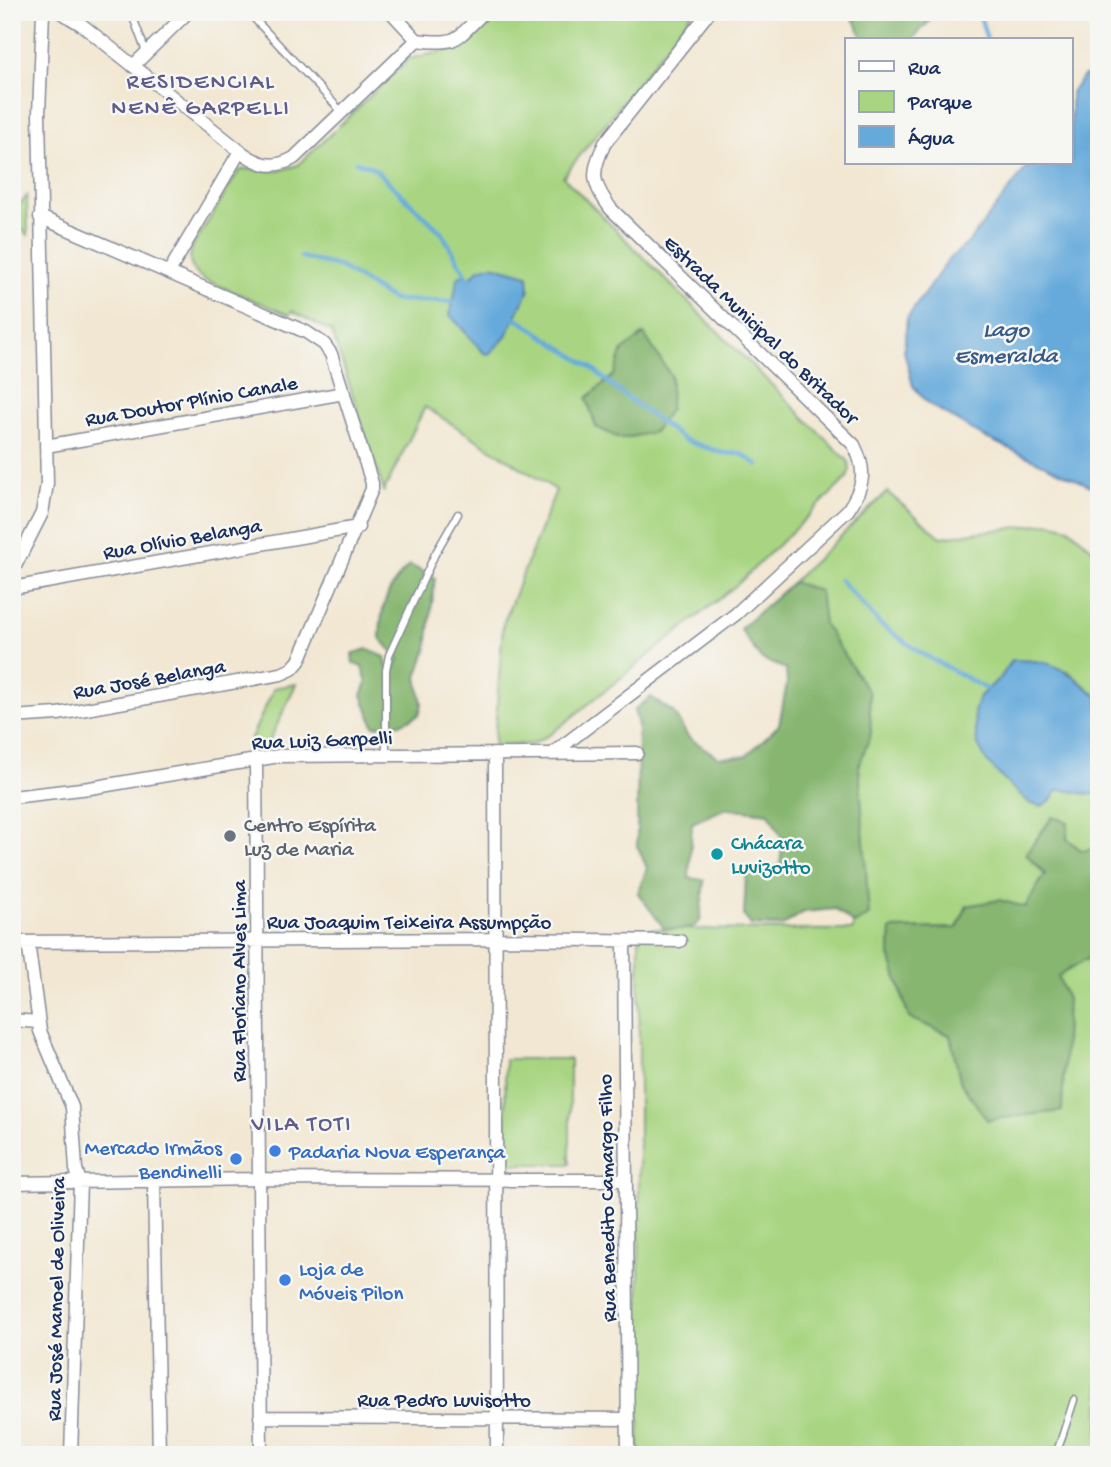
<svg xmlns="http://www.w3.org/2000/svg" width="1111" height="1467" viewBox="0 0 1111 1467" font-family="'Gochi Hand',sans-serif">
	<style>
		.green { fill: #a9d582; stroke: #628270; stroke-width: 2; fill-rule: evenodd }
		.forest { fill: #86b670; stroke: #507267; stroke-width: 2 }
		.water { fill: #66aadb; stroke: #406c9c; stroke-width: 2 }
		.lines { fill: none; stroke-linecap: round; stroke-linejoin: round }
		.stream { stroke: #66aadb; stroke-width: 4.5 }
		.service-casing { stroke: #868b98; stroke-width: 9 }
		.minor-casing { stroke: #868b98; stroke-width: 15 }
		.service { stroke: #fff; stroke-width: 6 }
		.minor { stroke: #fff; stroke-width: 12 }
		.worship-dot { fill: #6b7280; stroke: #f6f6f2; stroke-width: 2.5 }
		.culture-dot { fill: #0f9aa8; stroke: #f6f6f2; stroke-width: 2.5 }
		.shop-dot { fill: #3f7fe0; stroke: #f6f6f2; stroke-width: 2.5 }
		.labels { text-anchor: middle; stroke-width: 5; stroke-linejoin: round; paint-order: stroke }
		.street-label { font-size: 21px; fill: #1b2f5e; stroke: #f6f6f2 }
		.worship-label { font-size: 21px; fill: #5b616d; stroke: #f6f6f2; text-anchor: start }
		.culture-label { font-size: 21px; fill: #0d838f; stroke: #f6f6f2; text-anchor: start }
		.shop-label { font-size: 21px; fill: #366cbe; stroke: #f6f6f2; text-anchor: start }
		.neighbourhood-label { font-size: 23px; letter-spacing: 2px; fill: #5f5c8c; stroke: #f6f6f2 }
		.water-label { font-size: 23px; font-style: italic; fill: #355a8a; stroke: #f6f6f2 }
	</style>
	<rect width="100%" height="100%" fill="#f6f6f2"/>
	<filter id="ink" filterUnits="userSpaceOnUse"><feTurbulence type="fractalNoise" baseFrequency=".0143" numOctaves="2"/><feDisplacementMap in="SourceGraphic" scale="14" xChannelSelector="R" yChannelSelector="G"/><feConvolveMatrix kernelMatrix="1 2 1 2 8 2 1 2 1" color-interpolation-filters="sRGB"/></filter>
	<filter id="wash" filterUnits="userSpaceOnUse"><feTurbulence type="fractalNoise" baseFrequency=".00686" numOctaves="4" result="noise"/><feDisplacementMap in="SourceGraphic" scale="28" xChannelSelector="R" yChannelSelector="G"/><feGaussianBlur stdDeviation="1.57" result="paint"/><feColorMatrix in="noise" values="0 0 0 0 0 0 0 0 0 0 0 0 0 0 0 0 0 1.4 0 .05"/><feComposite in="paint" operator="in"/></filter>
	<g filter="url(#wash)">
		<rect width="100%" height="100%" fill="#f2e7d2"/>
		<path class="green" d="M 496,12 L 693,12 L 563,177 L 848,461 L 850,469 L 847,478 L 739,583 L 551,734 L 532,744 L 494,745 L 503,624 L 556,490 L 425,407 L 384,491 L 332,332 L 292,311 L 289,315 L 203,279 C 190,271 187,260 193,246 L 239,171 L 244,169 L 278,171 L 298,165 L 409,59 L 457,48 ZM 614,375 L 596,427 L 587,398 Z
			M 27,196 L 28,235 L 22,229 L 12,228 L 12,205 L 21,203 Z
			M 887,492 L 941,537 L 1051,523 L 1069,528 L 1099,555 L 1099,698 L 1068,671 L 1013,660 L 1001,677 L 979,697 L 974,713 L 977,743 L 1006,782 L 1031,804 L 1050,801 L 1058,790 C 1073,789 1084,796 1099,794 L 1099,847 L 1082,851 L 1067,839 L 1052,817 L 1026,854 L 1046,874 L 1025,908 L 999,900 L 967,906 L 957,928 L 891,929 L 890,955 L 909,1018 L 950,1035 L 961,1083 L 1067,1000 L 1058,976 L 1093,955 L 1099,949 L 1099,1455 L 639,1455 L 639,929 L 853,930 L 850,672 L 777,597 Z
			M 296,684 L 269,742 L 247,747 L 274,688 Z
			M 505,1059 L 570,1059 L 570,1164 L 506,1164 Z"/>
		<path class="forest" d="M 848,12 L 932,12 L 933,17 L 912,40 L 863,40 L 857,25 Z
			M 644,334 L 671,376 L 670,409 L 654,432 L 621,439 L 596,427 L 587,398 L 614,375 L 623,350 Z
			M 409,565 L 435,577 L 427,648 L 417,677 L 422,704 L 419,715 L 400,724 L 374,726 L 362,695 L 367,683 L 362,667 L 353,663 L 352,654 L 367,649 L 385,657 L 387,667 L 394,669 L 399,659 L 380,638 C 381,604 386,590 409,565 Z
			M 793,582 L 820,591 L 824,624 L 869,693 L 871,733 L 859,766 L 869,916 L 854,924 L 835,909 L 804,912 L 782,926 L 751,925 L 744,916 L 746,876 L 780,865 L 783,840 L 769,813 L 726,808 L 692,823 L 689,878 L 704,880 L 700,921 C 692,932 676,929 664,928 L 638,893 L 647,868 L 637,845 L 638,725 L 634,710 L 651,697 L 674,713 L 688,737 L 718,757 L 746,756 L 779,725 L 787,683 L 786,669 L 761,659 L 740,629 Z
			M 1053,817 L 1068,822 L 1067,839 L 1082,851 L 1099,847 L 1099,949 L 1094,955 L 1058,976 L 1067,1000 L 1062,1111 L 987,1120 L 961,1083 L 950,1035 L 909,1018 L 890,955 L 891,929 L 957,928 L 967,906 L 999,900 L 1025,907 L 1045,874 L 1026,854 Z"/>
		<path class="water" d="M 1099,73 L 1099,490 L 984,437 L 929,404 L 913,386 L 904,351 L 907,318 L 949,259 L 967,244 L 1030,163 L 1071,163 L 1071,92 L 1084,76 Z
			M 492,265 L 528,275 L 529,290 L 505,338 L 489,354 L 484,353 L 450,315 L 458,278 L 462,275 L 471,277 L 479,269 Z
			M 1012,660 C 1057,659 1067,671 1099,698 L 1099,794 C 1084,796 1073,789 1058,790 L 1050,801 L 1042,806 L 1031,804 L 1006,782 L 987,762 L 977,743 L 974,712 L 979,697 L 1001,677 Z"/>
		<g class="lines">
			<path class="stream" d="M 979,12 L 987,40
				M 356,162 L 372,167 L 379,173 L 442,233 L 469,279
				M 301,257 L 340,267 L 393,300 L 457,302
				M 513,316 L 591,367 L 616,389 L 684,440 L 723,453 L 742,454 L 758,465
				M 840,580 L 880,624 L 921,653 L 990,691"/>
		</g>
	</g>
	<g filter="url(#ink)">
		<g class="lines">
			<defs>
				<path id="service" d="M 131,12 L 146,52
					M 248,12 L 342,112
					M 386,755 L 386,670 L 389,655 L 435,554 L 458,514
					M 1056,1455 L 1074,1400"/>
				<path id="minor" d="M 61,12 L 82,25 L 240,151 C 259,165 273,170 294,158 L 417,40
					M 391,12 L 417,40 C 459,45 455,40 484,12
					M 133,66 L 188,12
					M 169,272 L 240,151
					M 46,446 L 344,393
					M 12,572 L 42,513 L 47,484 L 39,114 L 43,12
					M 12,588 L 358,527
					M 12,717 L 58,714 L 281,674 L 292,669 L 299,661 L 372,489 L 372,483 L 331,354 L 324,344 L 306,332 L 40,217
					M 495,754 L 497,1455
					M 552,754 L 736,614 L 848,510 C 864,486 867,471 854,445 L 611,209 C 592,183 590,173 605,143 L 709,12
					M 256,758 L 261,1455
					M 12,797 L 90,788 L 279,756 L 637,753
					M 624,941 L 628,1455
					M 12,942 L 494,939 L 680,941
					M 28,942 L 40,1031 L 72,1107 L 76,1169 L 80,1182 L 71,1455
					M 12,1020 L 38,1022
					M 154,1180 L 159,1455
					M 12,1183 L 258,1179 L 624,1180
					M 260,1417 L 628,1419"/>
			</defs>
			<use href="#service" class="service-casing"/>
			<use href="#minor" class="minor-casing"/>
			<use href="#service" class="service"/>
			<use href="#minor" class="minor"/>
		</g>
	</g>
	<circle class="worship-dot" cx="230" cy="836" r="7"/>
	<circle class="culture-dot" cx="717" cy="854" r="7"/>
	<g class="shop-dot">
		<circle cx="275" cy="1151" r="7"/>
		<circle cx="236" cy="1159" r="7"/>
		<circle cx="285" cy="1280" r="7"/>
	</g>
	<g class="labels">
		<g class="street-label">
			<text transform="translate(762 329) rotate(44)" y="7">Estrada Municipal do Britador</text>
			<text transform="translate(191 400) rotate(-10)" y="7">Rua Doutor Plínio Canale</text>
			<text transform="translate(182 538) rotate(-10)" y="7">Rua Olívio Belanga</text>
			<text transform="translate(149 678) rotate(-10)" y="7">Rua José Belanga</text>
			<text transform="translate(322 739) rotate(-2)" y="7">Rua Luiz Garpelli</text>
			<text x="409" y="928">Rua Joaquim Teixeira Assumpção</text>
			<text transform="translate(238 981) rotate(-90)" y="7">Rua Floriano Alves Lima</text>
			<text transform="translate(606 1198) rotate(-91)" y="7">Rua Benedito Camargo Filho</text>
			<text transform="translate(55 1299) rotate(-89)" y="7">Rua José Manoel de Oliveira</text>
			<text x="444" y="1406">Rua Pedro Luvisotto</text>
		</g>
		<g class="worship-label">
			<text x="244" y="831">Centro Espírita<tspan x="244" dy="24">Luz de Maria</tspan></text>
		</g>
		<g class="culture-label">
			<text x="731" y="849">Chácara<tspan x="731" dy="24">Luvizotto</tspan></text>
		</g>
		<g class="shop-label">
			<text x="222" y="1154" text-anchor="end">Mercado Irmãos<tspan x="222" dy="24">Bendinelli</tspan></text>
			<text x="289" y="1158">Padaria Nova Esperança</text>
			<text x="299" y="1275">Loja de<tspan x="299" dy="24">Móveis Pilon</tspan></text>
		</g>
		<g class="neighbourhood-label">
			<text x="201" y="88">RESIDENCIAL<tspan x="201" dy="26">NENÊ GARPELLI</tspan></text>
			<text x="302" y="1130">VILA TOTI</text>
		</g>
		<g class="water-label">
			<text x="1006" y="336">Lago<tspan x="1006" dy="26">Esmeralda</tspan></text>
		</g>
	</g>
	<rect width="1111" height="1467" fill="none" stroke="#f6f6f2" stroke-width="42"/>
	<rect x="845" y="38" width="228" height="126" fill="#f6f6f2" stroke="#9ea6b7" stroke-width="2"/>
	<rect x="859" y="61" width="35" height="10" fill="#ffffff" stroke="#9ea6b7" stroke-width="2"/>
	<text x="908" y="74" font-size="21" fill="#1b2f5e">Rua</text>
	<rect x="859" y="91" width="35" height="21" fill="#a9d582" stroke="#9ea6b7" stroke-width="2"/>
	<text x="908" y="108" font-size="21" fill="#1b2f5e">Parque</text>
	<rect x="859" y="126" width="35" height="21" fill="#66aadb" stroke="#9ea6b7" stroke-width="2"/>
	<text x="908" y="144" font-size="21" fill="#1b2f5e">Água</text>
</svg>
